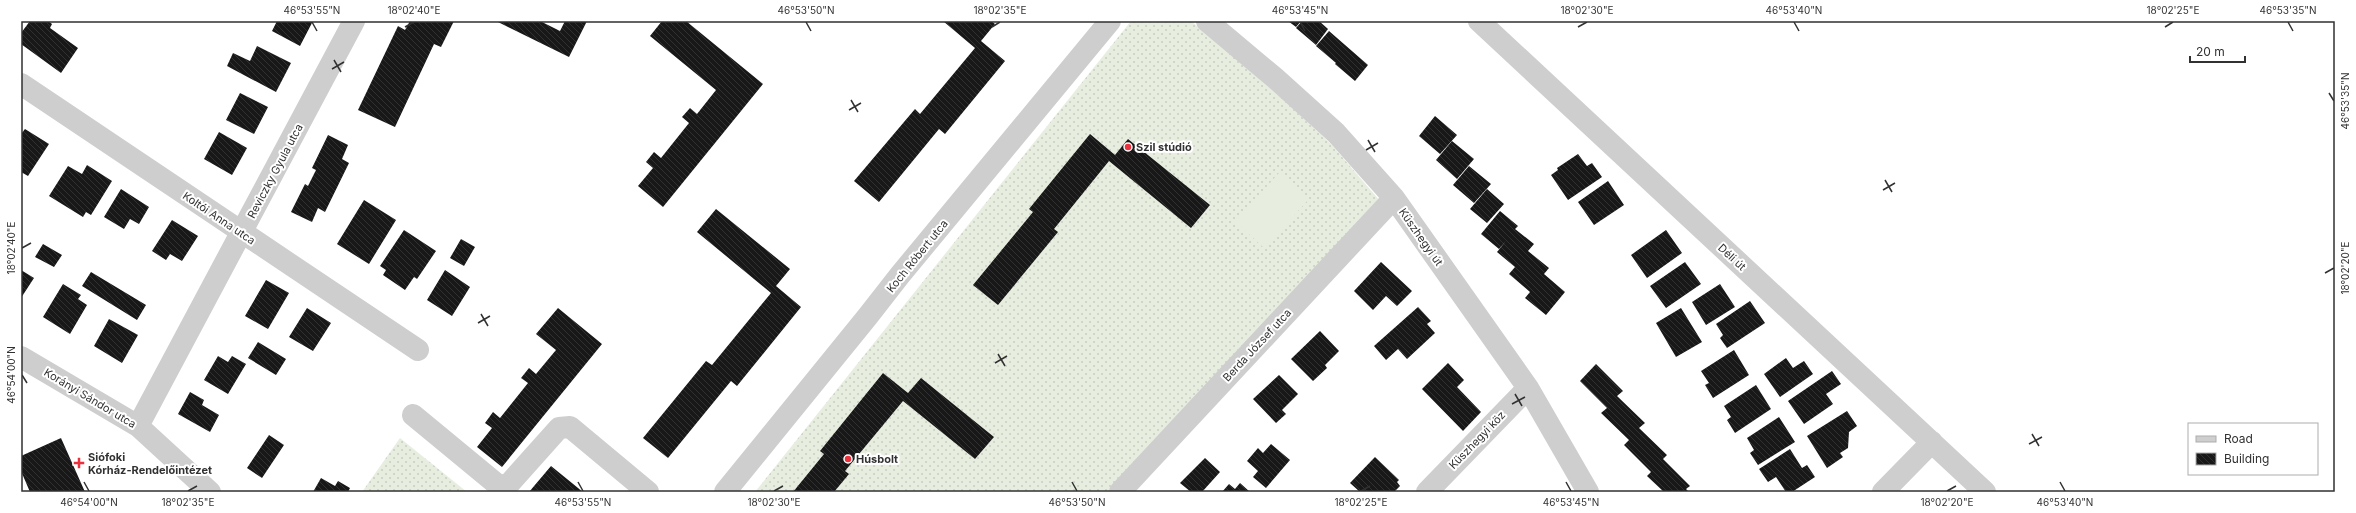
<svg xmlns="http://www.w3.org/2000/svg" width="2356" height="513" viewBox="0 0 2356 513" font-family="Inter,sans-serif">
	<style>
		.grass { fill: url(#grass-dots) }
		.pitch { fill: #e7eedf }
		.building { fill: url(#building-back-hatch) }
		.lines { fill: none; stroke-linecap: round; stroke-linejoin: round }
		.minor { stroke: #cecece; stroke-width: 22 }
		.ticks { fill: none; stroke: #313131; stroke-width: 1.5 }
		.poi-dot { fill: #ea313d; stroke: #fff; stroke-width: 1.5 }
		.labels { text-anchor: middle; stroke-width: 4; stroke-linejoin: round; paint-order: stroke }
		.poi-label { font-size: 11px; font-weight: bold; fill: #313131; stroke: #fff; text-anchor: start }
		.street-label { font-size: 11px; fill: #313131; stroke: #fff }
		.neatline { fill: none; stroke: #313131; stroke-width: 1.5 }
		.ticks-label { font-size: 10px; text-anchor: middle; fill: #313131 }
	</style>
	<defs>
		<pattern id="grass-dots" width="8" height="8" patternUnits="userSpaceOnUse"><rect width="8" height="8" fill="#e7eedf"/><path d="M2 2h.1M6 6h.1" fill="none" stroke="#c7cdc0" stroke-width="1.8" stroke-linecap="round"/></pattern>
		<pattern id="building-back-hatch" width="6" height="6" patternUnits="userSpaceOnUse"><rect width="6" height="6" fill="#181818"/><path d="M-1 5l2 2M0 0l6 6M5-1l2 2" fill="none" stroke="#313131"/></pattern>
	</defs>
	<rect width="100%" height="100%" fill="#fff"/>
	<path class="grass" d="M 1131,21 L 1191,21 L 1264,81 L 1331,144 L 1381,202 L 1109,492 L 755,492 Z
		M 400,438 L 467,492 L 362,492 Z"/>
	<path class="pitch" d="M 1279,173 L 1308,200 L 1264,248 L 1235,221 Z"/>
	<path class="building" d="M 30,21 L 48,21 L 52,24 L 50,28 L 78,48 L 61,73 L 21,44 L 21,33 Z
		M 277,21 L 313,21 L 300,46 L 272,31 Z
		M 410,21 L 454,21 L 441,47 L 434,44 L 395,127 L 358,110 L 398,26 L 405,30 Z
		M 496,21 L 540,21 L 560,31 L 565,21 L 587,21 L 569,57 Z
		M 662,21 L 686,21 L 763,84 L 663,207 L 638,186 L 653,168 L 646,162 L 654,152 L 661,158 L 689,123 L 682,117 L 690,108 L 697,114 L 716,90 L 650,36 Z
		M 943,21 L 991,21 L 995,24 L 981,41 L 1005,61 L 945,134 L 939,129 L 879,202 L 854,181 L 915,109 L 920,114 L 975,48 Z
		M 1288,21 L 1301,21 L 1296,27 Z
		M 1302,21 L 1319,21 L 1328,29 L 1316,45 L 1296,28 Z
		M 1329,31 L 1368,65 L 1355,81 L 1335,64 L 1343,54 L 1336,63 L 1316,46 Z
		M 257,46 L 291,63 L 276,92 L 227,66 L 233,53 L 250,61 Z
		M 240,93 L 268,107 L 254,134 L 226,120 Z
		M 1435,116 L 1457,135 L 1440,154 L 1419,136 Z
		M 25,129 L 49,144 L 28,176 L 21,172 L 21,134 Z
		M 219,132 L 247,148 L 232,175 L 204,159 Z
		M 1090,134 L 1115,155 L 1128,139 L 1210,205 L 1191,228 L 1109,161 L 1054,229 L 1058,232 L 998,305 L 973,285 L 1033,212 L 1029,209 Z
		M 328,135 L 348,145 L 342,159 L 349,163 L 325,212 L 318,208 L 312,222 L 291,212 L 305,184 L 308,186 L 316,170 L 312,168 Z
		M 1452,141 L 1474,159 L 1457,179 L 1436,160 Z
		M 1578,154 L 1587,166 L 1592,163 L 1602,177 L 1568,200 L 1551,175 L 1558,170 L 1557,168 Z
		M 87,165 L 112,181 L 91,215 L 86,212 L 83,217 L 49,196 L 68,166 L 82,174 Z
		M 1469,166 L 1491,184 L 1474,203 L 1453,185 Z
		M 1608,181 L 1624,205 L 1594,225 L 1578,202 Z
		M 121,189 L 149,207 L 139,224 L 130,219 L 124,229 L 104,217 Z
		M 1487,189 L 1504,204 L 1487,223 L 1470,209 Z
		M 364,200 L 396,220 L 369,264 L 337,244 Z
		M 716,209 L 790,269 L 776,286 L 801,307 L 737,386 L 731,381 L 668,458 L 643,438 L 706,361 L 712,365 L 771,293 L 697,232 Z
		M 1500,211 L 1518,226 L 1515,229 L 1534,244 L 1528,251 L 1549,268 L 1544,274 L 1565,292 L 1546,315 L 1525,298 L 1530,292 L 1509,274 L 1515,267 L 1497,252 L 1506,241 L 1499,249 L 1481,234 Z
		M 172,220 L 198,236 L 182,261 L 170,254 L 166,260 L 152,251 Z
		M 404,230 L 436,251 L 417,279 L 414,277 L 405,290 L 383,275 L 386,270 L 380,266 Z
		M 1666,230 L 1682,253 L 1647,278 L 1631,255 Z
		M 461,239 L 475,247 L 464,266 L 450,258 Z
		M 43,244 L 62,255 L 54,267 L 35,257 Z
		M 1381,262 L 1412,291 L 1397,306 L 1386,296 L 1373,310 L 1354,291 Z
		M 1685,262 L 1701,284 L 1666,308 L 1650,286 Z
		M 21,270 L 34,278 L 21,298 Z
		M 445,270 L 470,287 L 452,316 L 427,300 Z
		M 91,272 L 146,305 L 137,320 L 82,286 Z
		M 266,280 L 289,293 L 268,329 L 245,316 Z
		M 63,284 L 81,295 L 78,299 L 87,305 L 70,334 L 43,317 Z
		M 1720,284 L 1735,307 L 1706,325 L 1692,302 Z
		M 1750,301 L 1765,323 L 1727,348 L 1720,338 L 1723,335 L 1716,324 Z
		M 1418,307 L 1431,321 L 1427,324 L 1435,333 L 1407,359 L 1398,349 L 1386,360 L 1374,346 Z
		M 307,308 L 331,323 L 313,351 L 289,337 Z
		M 558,308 L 602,344 L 502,467 L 477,447 L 492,428 L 485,423 L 493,412 L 500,418 L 528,383 L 521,378 L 529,368 L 536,374 L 556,350 L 536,334 Z
		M 1681,308 L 1702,342 L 1676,357 L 1656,323 Z
		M 109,319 L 138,335 L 122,363 L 94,346 Z
		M 1320,331 L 1339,351 L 1325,365 L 1327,368 L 1313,381 L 1291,359 Z
		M 258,342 L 286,359 L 276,375 L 248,358 Z
		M 1734,350 L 1749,375 L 1713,398 L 1705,385 L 1709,383 L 1701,371 Z
		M 218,356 L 228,362 L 232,356 L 246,364 L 228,394 L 204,380 Z
		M 1786,358 L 1793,368 L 1804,361 L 1813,374 L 1780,397 L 1764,374 Z
		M 1448,363 L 1464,380 L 1457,387 L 1481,412 L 1463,431 L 1422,389 Z
		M 1596,364 L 1623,391 L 1617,396 L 1645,423 L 1639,428 L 1667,455 L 1663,459 L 1690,486 L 1686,489 L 1689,492 L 1664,492 L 1647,476 L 1651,472 L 1624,445 L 1629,440 L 1601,413 L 1607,408 L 1580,381 Z
		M 1832,371 L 1841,384 L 1826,394 L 1833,404 L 1804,424 L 1788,401 Z
		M 883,373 L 908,393 L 921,378 L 994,437 L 975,459 L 903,401 L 845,471 L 849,474 L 834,492 L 793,492 L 824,454 L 820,451 Z
		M 1279,375 L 1298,394 L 1282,410 L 1286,414 L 1276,423 L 1253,399 Z
		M 1756,385 L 1771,409 L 1735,433 L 1727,420 L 1731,417 L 1724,406 Z
		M 190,392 L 204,400 L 202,405 L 219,415 L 210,432 L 178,414 Z
		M 1847,411 L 1857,426 L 1849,432 L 1848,448 L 1840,453 L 1843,457 L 1827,468 L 1807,436 Z
		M 1779,417 L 1795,442 L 1758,465 L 1750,453 L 1754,450 L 1747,438 Z
		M 269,435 L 284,445 L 262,478 L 247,468 Z
		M 61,438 L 85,492 L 30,492 L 21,471 L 21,456 Z
		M 1271,444 L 1290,460 L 1266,488 L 1253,477 L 1258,471 L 1247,461 L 1258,448 L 1263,453 Z
		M 1790,449 L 1802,468 L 1807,465 L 1815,477 L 1792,492 L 1786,492 L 1776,477 L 1768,482 L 1759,469 Z
		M 1375,457 L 1399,480 L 1397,482 L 1400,486 L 1394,492 L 1360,492 L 1350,483 Z
		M 1205,458 L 1220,472 L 1202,492 L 1191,492 L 1180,483 Z
		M 551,466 L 583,492 L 529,492 Z
		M 321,478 L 335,486 L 338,481 L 350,488 L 348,492 L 313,492 Z
		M 1240,483 L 1250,492 L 1222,492 L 1229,484 L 1235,489 Z"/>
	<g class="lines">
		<path class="minor" d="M 1207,21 L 1275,78 L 1336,133 L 1394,198 L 1528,388 L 1588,492
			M 1479,21 L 1985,492
			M 21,84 L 418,350
			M 21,357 L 138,426 L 210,492
			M 413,415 L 499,486 L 509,484 L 559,428 L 570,427 L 648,492
			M 138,426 L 354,21
			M 725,492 L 868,316 L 900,275 L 1110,21
			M 1120,492 L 1394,198
			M 1427,492 L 1528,388
			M 1883,492 L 1932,442"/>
	</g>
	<path class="ticks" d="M 312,22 L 317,31M 806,22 L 811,31M 1300,22 L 1305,31M 1794,22 L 1799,31M 2288,22 L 2293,31M 405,27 L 414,22M 992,27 L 1000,22M 1578,27 L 1587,22M 2165,27 L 2173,22M 334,60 L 341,72M 332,69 L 344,62M 2329,93 L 2334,101M 851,100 L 858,112M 849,110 L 861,103M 1368,140 L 1375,152M 1366,150 L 1378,143M 1885,180 L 1892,192M 1883,190 L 1895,183M 22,248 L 31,243M 2325,273 L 2334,268M 481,314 L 488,326M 478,323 L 490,316M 998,354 L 1005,366M 995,363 L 1007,356M 22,375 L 27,383M 1515,394 L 1522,406M 1512,404 L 1525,397M 2032,434 L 2039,446M 2029,444 L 2042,437M 84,482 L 89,491M 578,482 L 583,491M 1072,482 L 1077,491M 1566,482 L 1571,491M 2060,482 L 2065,491M 188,491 L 197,486M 774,491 L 783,486M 1361,491 L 1370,486M 1947,491 L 1956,486"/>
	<g class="poi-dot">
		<circle cx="1128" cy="147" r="4"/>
		<circle cx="848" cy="459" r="4"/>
		<path d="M77 457h4v4h4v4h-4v4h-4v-4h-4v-4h4z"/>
	</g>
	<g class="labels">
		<g class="poi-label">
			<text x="1136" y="151">Szil stúdió</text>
			<text x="88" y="461">Siófoki<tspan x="88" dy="13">Kórház-Rendelőintézet</tspan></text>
			<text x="856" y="463">Húsbolt</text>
		</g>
		<g class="street-label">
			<text transform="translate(275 171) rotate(-62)" y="4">Reviczky Gyula utca</text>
			<text transform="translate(219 218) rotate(34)" y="4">Koltói Anna utca</text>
			<text transform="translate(1421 237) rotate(55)" y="4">Küszhegyi út</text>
			<text transform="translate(917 256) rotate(-51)" y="4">Koch Róbert utca</text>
			<text transform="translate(1732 257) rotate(43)" y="4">Déli út</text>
			<text transform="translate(1257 345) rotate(-47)" y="4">Berda József utca</text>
			<text transform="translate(90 398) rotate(31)" y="4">Korányi Sándor utca</text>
			<text transform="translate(1477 440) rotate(-46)" y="4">Küszhegyi köz</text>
		</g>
	</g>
	<rect width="2356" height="513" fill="none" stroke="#ffffff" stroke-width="44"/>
	<rect x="2188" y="423" width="130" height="52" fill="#ffffff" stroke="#adadad"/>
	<rect x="2196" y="436" width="20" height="6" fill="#cecece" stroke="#adadad"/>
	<text x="2224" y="443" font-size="12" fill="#313131">Road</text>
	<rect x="2196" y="453" width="20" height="12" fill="url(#building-back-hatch)" stroke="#adadad"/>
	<text x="2224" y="463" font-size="12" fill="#313131">Building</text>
	<path d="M2190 56v6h55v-6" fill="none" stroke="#313131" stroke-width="2"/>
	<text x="2196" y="56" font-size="12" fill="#313131" stroke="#ffffff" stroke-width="3" paint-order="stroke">20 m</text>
	<rect x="22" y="22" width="2312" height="469" class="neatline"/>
	<g class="ticks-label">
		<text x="312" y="14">46°53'55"N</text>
		<text x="414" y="14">18°02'40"E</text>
		<text x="806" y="14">46°53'50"N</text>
		<text x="1000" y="14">18°02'35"E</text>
		<text x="1300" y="14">46°53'45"N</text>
		<text x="1587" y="14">18°02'30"E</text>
		<text x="1794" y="14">46°53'40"N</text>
		<text x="2173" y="14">18°02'25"E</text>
		<text x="2288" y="14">46°53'35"N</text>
		<text transform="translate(2345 101) rotate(-90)" y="4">46°53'35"N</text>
		<text transform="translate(11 248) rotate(-90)" y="4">18°02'40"E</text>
		<text transform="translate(2345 268) rotate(-90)" y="4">18°02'20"E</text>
		<text transform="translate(11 375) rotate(-90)" y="4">46°54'00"N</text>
		<text x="89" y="506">46°54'00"N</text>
		<text x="188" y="506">18°02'35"E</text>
		<text x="583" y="506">46°53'55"N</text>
		<text x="774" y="506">18°02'30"E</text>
		<text x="1077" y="506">46°53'50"N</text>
		<text x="1361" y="506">18°02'25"E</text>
		<text x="1571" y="506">46°53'45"N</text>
		<text x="1947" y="506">18°02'20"E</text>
		<text x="2065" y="506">46°53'40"N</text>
	</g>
</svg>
